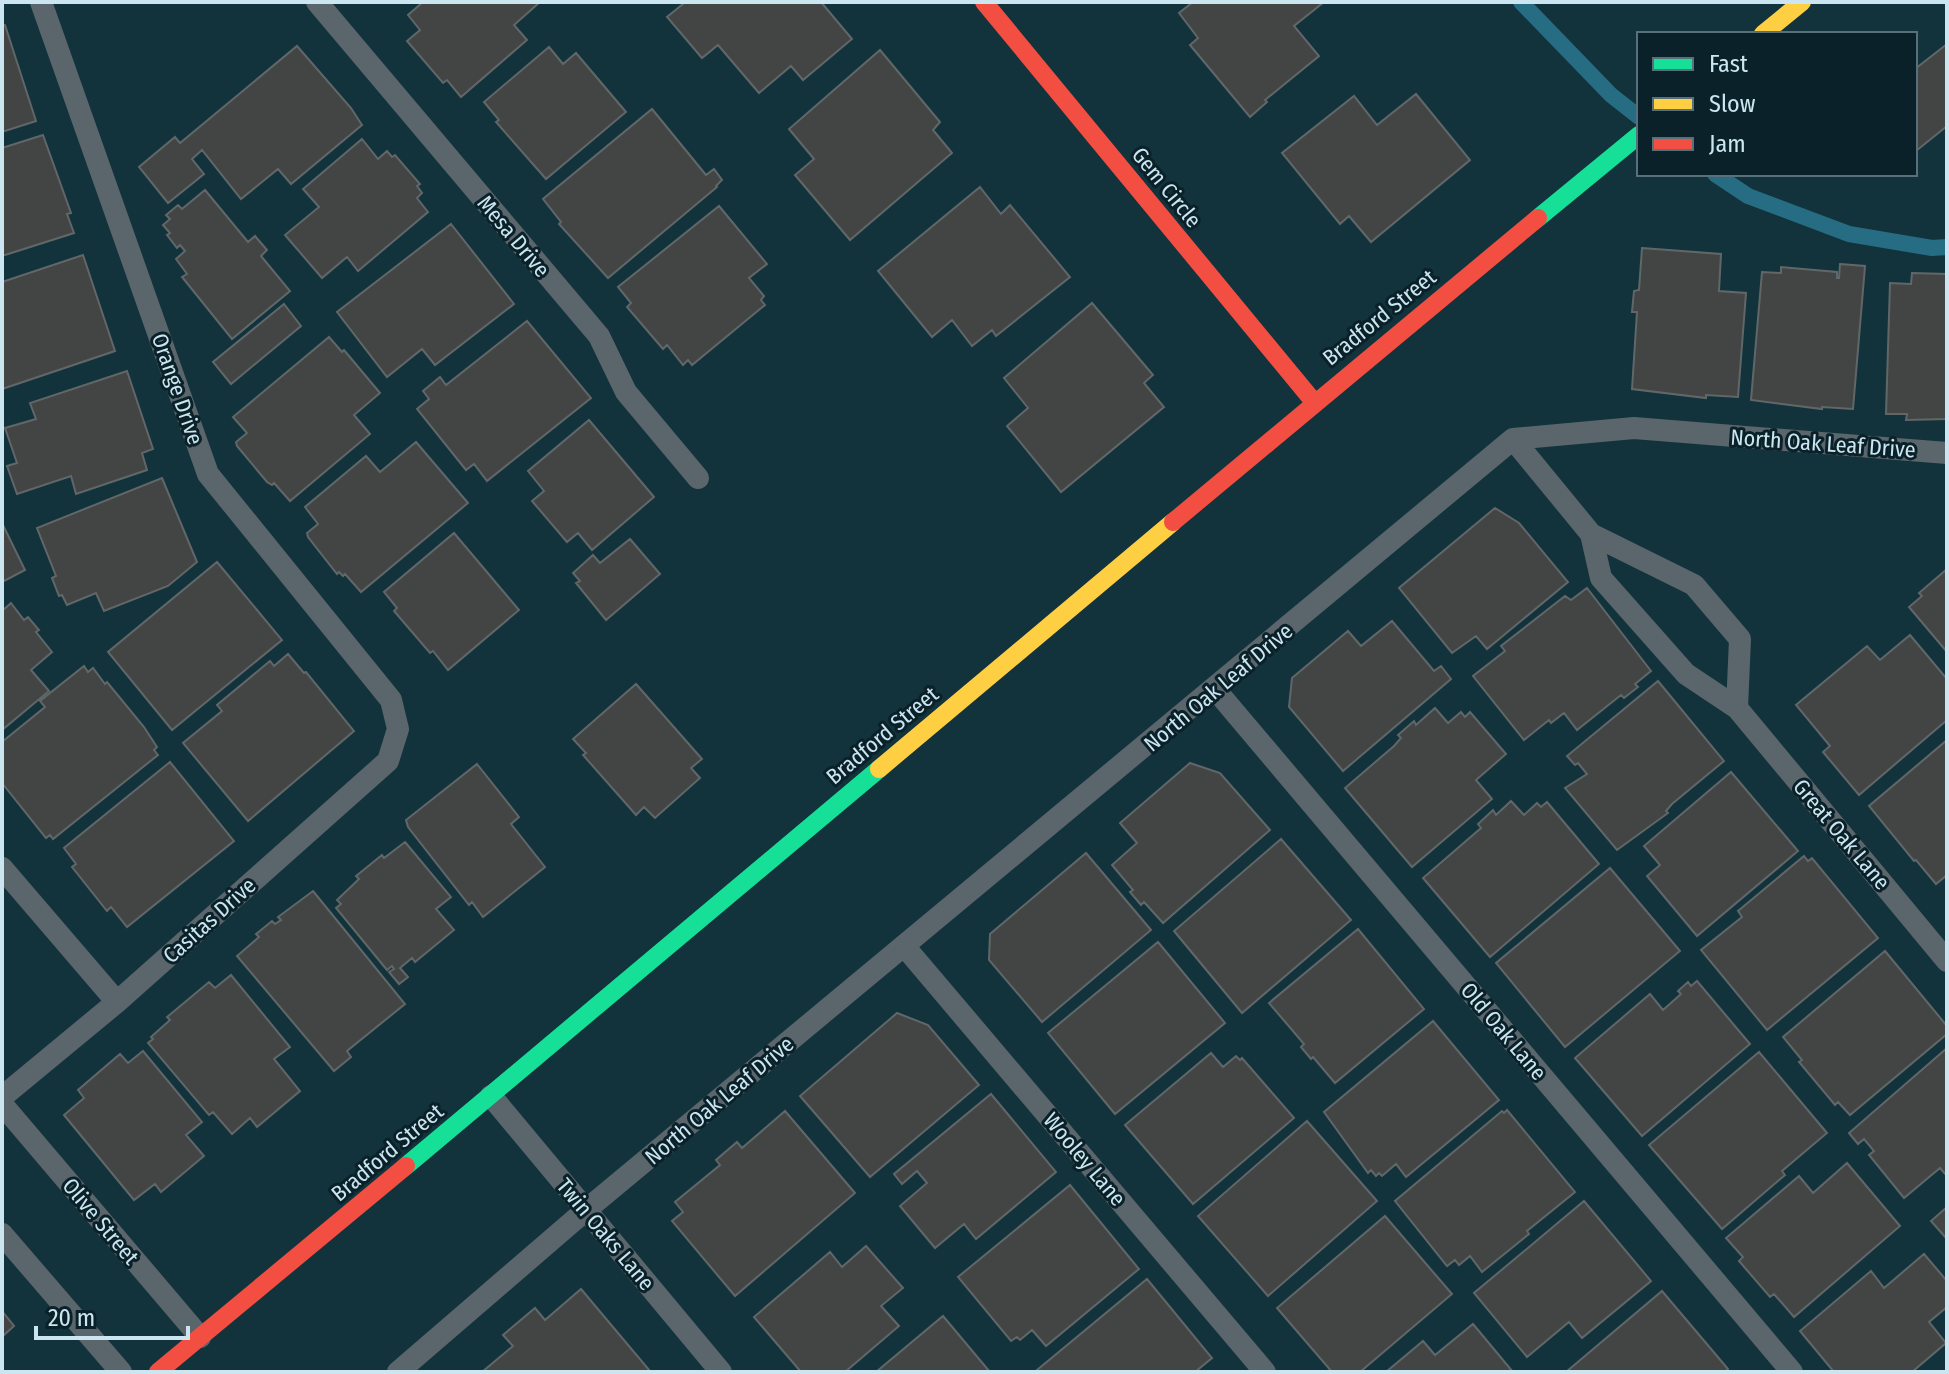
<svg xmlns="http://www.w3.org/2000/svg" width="1949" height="1374" viewBox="0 0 1949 1374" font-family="'Fira Sans Condensed',sans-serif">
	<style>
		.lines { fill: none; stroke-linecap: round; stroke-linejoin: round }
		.stream { stroke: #266c82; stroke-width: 16 }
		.building { fill: #434544; stroke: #616768; stroke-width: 2 }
		.lane { stroke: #5b656c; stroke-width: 22 }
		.fast { stroke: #16e098; stroke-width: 18 }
		.slow { stroke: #ffcf43; stroke-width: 18 }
		.jam { stroke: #f24e42; stroke-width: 18 }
		.labels { text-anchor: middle; stroke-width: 6; stroke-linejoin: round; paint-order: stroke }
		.street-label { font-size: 22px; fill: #cbe6f0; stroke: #0b2129 }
	</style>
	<rect width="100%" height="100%" fill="#12333c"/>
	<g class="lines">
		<path class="stream" d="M 1521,2 L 1611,95 L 1639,117
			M 1715,174 L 1748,196 L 1849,234 L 1932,248 L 1947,247"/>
	</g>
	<path class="building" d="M 423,2 L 540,2 L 514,25 L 527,40 L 461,97 L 447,80 L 443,83 L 407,41 L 420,30 L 408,15 Z
		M 681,2 L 821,2 L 852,39 L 803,80 L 791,66 L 759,93 L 718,45 L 702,58 L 667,17 L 683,4 Z
		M 1193,2 L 1324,2 L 1294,26 L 1319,56 L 1265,100 L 1267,102 L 1250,117 L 1190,45 L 1198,38 L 1179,13 Z
		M 5,25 L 36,121 L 2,132 L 2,26 Z
		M 1947,44 L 1947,126 L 1916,151 L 1915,69 Z
		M 297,46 L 351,108 L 362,125 L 291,184 L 278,169 L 241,199 L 202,150 L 192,159 L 204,174 L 168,203 L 139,167 L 175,137 L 180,143 Z
		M 549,47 L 563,64 L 576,53 L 626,112 L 546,179 L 496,122 L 499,120 L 484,102 Z
		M 880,50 L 940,122 L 933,130 L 952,153 L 850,240 L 795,175 L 814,159 L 789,129 Z
		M 1416,94 L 1470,160 L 1371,242 L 1349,216 L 1340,224 L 1282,153 L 1354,96 L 1377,125 Z
		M 652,109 L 706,175 L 714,169 L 722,180 L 716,186 L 717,187 L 608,278 L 559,224 L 561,222 L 543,199 Z
		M 43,135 L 71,213 L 67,214 L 74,233 L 2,256 L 2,148 Z
		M 362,139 L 378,159 L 387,151 L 392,157 L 395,155 L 420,184 L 417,186 L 422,193 L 417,198 L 428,212 L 358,271 L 347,257 L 322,278 L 285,235 L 319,207 L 303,189 Z
		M 980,187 L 1001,214 L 1010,205 L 1070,277 L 996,336 L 992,330 L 972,346 L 952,320 L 932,337 L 878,271 Z
		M 205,190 L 248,242 L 255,236 L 267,250 L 261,256 L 290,291 L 232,339 L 182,277 L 187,274 L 176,259 L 185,251 L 180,245 L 177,248 L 167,235 L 170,233 L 163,225 L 170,219 L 166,215 L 178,205 L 182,209 Z
		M 719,206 L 767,264 L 749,278 L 764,296 L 761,300 L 765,305 L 692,365 L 688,360 L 683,365 L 667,345 L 663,349 L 627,307 L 631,303 L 618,287 Z
		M 451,224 L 514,304 L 435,365 L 422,349 L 387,377 L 337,312 Z
		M 1642,248 L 1721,254 L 1719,291 L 1746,293 L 1738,397 L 1706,395 L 1706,398 L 1632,389 L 1637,312 L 1632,312 L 1634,291 L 1639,290 Z
		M 83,255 L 115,351 L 2,389 L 2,282 Z
		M 1840,264 L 1865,266 L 1853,409 L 1822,407 L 1822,409 L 1751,400 L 1762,272 L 1781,273 L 1781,267 L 1837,272 L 1837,278 L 1839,278 Z
		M 1912,273 L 1947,274 L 1947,419 L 1906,420 L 1907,414 L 1886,414 L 1890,283 L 1911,284 Z
		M 1092,303 L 1153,375 L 1144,383 L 1164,407 L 1061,492 L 1007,426 L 1028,408 L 1004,378 Z
		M 284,304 L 301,326 L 231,384 L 213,362 Z
		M 527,321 L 591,398 L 487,481 L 474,464 L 466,470 L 417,409 L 429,399 L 423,391 L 440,377 L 446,385 Z
		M 329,337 L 342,352 L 344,350 L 380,393 L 354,415 L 370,434 L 290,501 L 274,483 L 272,485 L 267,482 L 237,446 L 236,442 L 247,433 L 233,417 Z
		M 127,371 L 153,449 L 142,453 L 147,470 L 76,494 L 71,476 L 17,494 L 7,466 L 17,463 L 5,428 L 36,419 L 30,403 Z
		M 589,420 L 654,497 L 592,550 L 578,533 L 567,542 L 532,501 L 544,491 L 528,471 Z
		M 416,442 L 468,503 L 361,592 L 345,574 L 343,576 L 339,572 L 337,574 L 308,537 L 307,533 L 318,524 L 305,507 L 366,456 L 380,472 Z
		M 162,478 L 197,562 L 168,586 L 104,611 L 96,593 L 67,605 L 62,595 L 59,596 L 52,578 L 56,576 L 37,528 Z
		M 1495,508 L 1519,523 L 1568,582 L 1487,649 L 1476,636 L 1452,653 L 1399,588 Z
		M 2,523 L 25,570 L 2,582 Z
		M 454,533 L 519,610 L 448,670 L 433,651 L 430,653 L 394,611 L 397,608 L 384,592 Z
		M 630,539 L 660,574 L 606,620 L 576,583 L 580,581 L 573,573 L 593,555 L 600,563 Z
		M 217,562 L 282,640 L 172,730 L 108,652 Z
		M 1947,569 L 1947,652 L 1909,607 L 1922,596 L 1919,593 Z
		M 1587,588 L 1651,671 L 1635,684 L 1638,687 L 1624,698 L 1621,695 L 1577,730 L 1564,713 L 1551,723 L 1549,720 L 1524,740 L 1473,676 L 1505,651 L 1501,646 L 1565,596 L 1571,600 Z
		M 11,603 L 24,620 L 28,617 L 39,630 L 36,632 L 52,652 L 31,670 L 49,691 L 2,730 L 2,611 Z
		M 1392,621 L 1434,671 L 1441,666 L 1451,679 L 1343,771 L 1289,707 L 1292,678 L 1348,631 L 1361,646 Z
		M 1910,635 L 1947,679 L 1947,720 L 1859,795 L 1823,752 L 1830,746 L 1796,705 L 1867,646 L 1880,660 Z
		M 288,654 L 304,673 L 306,672 L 354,731 L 248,821 L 183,743 L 222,711 L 217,705 L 270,661 L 274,666 Z
		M 84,666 L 88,672 L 93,668 L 105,684 L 107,682 L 144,727 L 157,747 L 154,750 L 158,755 L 53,839 L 50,835 L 46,838 L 2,783 L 2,742 L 45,707 L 40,701 Z
		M 1658,681 L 1724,761 L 1672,804 L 1666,811 L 1668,813 L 1617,850 L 1565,788 L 1587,774 L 1578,763 L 1575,765 L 1567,756 Z
		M 636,684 L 702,759 L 691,768 L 700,778 L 655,818 L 644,807 L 636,815 L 583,755 L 586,753 L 573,739 Z
		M 1435,708 L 1448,723 L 1461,712 L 1465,717 L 1470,712 L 1506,754 L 1476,780 L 1492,799 L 1412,867 L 1345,788 L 1394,746 L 1401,738 L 1398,735 L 1414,721 L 1416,725 Z
		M 1947,740 L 1947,875 L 1936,884 L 1916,860 L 1914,861 L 1869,806 Z
		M 170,762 L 234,841 L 127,927 L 111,907 L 107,911 L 72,867 L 76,864 L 64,848 Z
		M 1190,763 L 1220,773 L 1270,830 L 1163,923 L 1144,902 L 1141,905 L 1130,892 L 1133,890 L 1112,865 L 1137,843 L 1120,823 Z
		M 477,764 L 519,817 L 511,824 L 545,867 L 483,917 L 472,902 L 469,905 L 408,827 L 406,820 Z
		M 1731,772 L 1798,851 L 1697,936 L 1647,876 L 1660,865 L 1644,846 Z
		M 1511,801 L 1524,815 L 1537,803 L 1541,807 L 1547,802 L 1599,864 L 1490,957 L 1423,878 L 1481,828 L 1478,824 L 1493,810 L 1496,815 Z
		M 1281,839 L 1351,920 L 1242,1013 L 1174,931 Z
		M 405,842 L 451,897 L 436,909 L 454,930 L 415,962 L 412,958 L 400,968 L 408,977 L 399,984 L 389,972 L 394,969 L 392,966 L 387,970 L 336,908 L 341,904 L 337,900 L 359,879 L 356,876 L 382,855 L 384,858 Z
		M 1086,853 L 1151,930 L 1042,1022 L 989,960 L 990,934 Z
		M 1804,856 L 1808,861 L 1812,858 L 1878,938 L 1767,1030 L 1701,950 L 1742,917 L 1738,911 Z
		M 1610,868 L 1680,951 L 1565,1047 L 1496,963 Z
		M 313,891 L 405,1004 L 347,1051 L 351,1057 L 334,1071 L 237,956 L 259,937 L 256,934 L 272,921 L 275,924 L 281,920 L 278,917 Z
		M 1358,929 L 1424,1009 L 1335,1083 L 1313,1057 L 1311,1059 L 1301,1047 L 1304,1044 L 1269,1003 Z
		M 1158,942 L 1225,1023 L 1115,1114 L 1048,1033 Z
		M 1885,951 L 1947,1026 L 1947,1034 L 1850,1115 L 1838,1102 L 1835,1105 L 1799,1062 L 1802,1060 L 1783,1037 Z
		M 231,975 L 290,1047 L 274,1059 L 300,1091 L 257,1127 L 250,1118 L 232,1134 L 213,1112 L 209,1115 L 148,1043 L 153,1039 L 151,1037 L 170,1020 L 167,1017 L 209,982 L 215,988 Z
		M 1697,981 L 1750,1044 L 1642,1136 L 1575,1058 L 1650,994 L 1663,1010 L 1681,994 L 1678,991 L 1688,982 L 1691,986 Z
		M 897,1013 L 928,1025 L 979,1085 L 870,1177 L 800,1096 Z
		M 1433,1021 L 1499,1100 L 1406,1177 L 1396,1164 L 1382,1176 L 1379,1173 L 1376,1176 L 1371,1170 L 1368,1173 L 1324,1112 Z
		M 1947,1048 L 1947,1176 L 1940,1168 L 1904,1198 L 1869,1155 L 1874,1151 L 1864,1139 L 1858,1144 L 1849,1133 Z
		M 143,1051 L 202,1122 L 186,1135 L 204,1156 L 161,1192 L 155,1184 L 134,1200 L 64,1115 L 84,1098 L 78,1090 L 120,1054 L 128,1063 Z
		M 1759,1052 L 1827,1133 L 1782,1171 L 1785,1175 L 1722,1229 L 1649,1145 Z
		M 1211,1053 L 1223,1067 L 1236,1056 L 1240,1060 L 1242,1058 L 1294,1118 L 1193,1204 L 1125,1125 Z
		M 991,1094 L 1056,1172 L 976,1239 L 964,1224 L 935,1248 L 900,1206 L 927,1183 L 917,1171 L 902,1184 L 894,1174 Z
		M 1507,1110 L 1575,1192 L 1527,1231 L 1529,1234 L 1482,1272 L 1470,1256 L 1459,1265 L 1455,1260 L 1447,1266 L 1395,1201 L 1502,1111 L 1504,1113 Z
		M 785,1111 L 855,1193 L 735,1296 L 672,1221 L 683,1212 L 675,1202 L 720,1165 L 716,1160 L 737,1142 L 742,1148 Z
		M 1307,1121 L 1377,1201 L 1268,1296 L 1198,1216 Z
		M 1847,1163 L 1900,1226 L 1794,1317 L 1774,1294 L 1770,1297 L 1739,1261 L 1743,1257 L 1726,1238 L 1799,1176 L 1813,1193 Z
		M 1070,1185 L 1139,1269 L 1046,1346 L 1032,1330 L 1020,1340 L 1017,1337 L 1011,1341 L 958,1277 Z
		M 1584,1201 L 1651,1281 L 1582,1338 L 1569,1322 L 1527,1357 L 1474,1293 Z
		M 1947,1207 L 1947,1237 L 1946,1238 L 1931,1221 Z
		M 1385,1216 L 1452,1294 L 1360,1372 L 1332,1372 L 1277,1308 Z
		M 866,1246 L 903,1288 L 881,1306 L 899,1326 L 845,1372 L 801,1372 L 754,1317 L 830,1252 L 842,1267 Z
		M 1924,1254 L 1947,1281 L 1947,1307 L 1929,1322 L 1946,1343 L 1912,1372 L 1834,1372 L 1800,1331 L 1871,1271 L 1884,1288 Z
		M 1147,1279 L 1212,1358 L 1195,1372 L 1038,1372 L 1037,1370 Z
		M 581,1289 L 650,1371 L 482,1372 L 513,1346 L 503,1335 L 535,1308 L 545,1320 Z
		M 1662,1291 L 1728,1369 L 1725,1372 L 1566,1372 Z
		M 2,1311 L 14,1326 L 2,1337 Z
		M 943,1316 L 990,1372 L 876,1372 Z
		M 1473,1324 L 1513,1372 L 1386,1372 L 1423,1341 L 1435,1355 Z"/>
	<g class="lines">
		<path class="lane" d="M 317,2 L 599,336 L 626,392 L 698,478
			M 1513,439 L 1591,534 L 1694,585 L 1740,639 L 1737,708
			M 1591,534 L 1601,578 L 1686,674 L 1737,708 L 1947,961
			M 1215,689 L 1792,1372
			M 2,868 L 117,1002
			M 905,947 L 1265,1372
			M 491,1096 L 721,1372
			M 2,1097 L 117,1002 L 388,761 L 398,729 L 391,700 L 208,474 L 41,2
			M 2,1104 L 200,1337
			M 2,1234 L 121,1372
			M 398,1372 L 586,1210 L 1513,439 L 1634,428 L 1947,453"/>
		<path class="fast" d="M 1538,218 L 1639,135
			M 406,1166 L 879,769"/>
		<path class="slow" d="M 1763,34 L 1802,2
			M 879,769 L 1173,522"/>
		<path class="jam" d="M 984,2 L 1314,402
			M 1173,522 L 1538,218
			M 158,1372 L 406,1166"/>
	</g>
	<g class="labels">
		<g class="street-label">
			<text transform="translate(1167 187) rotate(51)" y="8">Gem Circle</text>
			<text transform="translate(514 236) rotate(50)" y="8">Mesa Drive</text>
			<text transform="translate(1379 317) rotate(-39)" y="8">Bradford Street</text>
			<text transform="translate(178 389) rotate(71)" y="8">Orange Drive</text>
			<text transform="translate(1823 443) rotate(4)" y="8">North Oak Leaf Drive</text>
			<text transform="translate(1218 687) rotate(-40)" y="8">North Oak Leaf Drive</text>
			<text transform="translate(882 735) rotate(-40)" y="8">Bradford Street</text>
			<text transform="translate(1842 834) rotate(50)" y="8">Great Oak Lane</text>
			<text transform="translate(209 920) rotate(-42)" y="8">Casitas Drive</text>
			<text transform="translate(1504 1031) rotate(50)" y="8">Old Oak Lane</text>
			<text transform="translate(719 1100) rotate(-40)" y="8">North Oak Leaf Drive</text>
			<text transform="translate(387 1152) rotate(-40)" y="8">Bradford Street</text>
			<text transform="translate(1085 1159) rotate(50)" y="8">Wooley Lane</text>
			<text transform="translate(101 1221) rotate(50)" y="8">Olive Street</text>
			<text transform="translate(606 1234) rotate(50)" y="8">Twin Oaks Lane</text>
		</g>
	</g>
	<rect width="1949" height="1374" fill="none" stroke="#cbe6f0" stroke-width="8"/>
	<rect x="1637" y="32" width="280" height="144" fill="#0b2129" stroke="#587079" stroke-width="2"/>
	<rect x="1653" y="58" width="40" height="12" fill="#16e098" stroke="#587079" stroke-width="2"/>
	<text x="1709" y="72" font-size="24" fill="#cbe6f0">Fast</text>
	<rect x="1653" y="98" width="40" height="12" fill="#ffcf43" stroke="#587079" stroke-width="2"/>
	<text x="1709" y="112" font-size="24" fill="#cbe6f0">Slow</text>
	<rect x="1653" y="138" width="40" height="12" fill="#f24e42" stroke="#587079" stroke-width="2"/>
	<text x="1709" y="152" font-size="24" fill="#cbe6f0">Jam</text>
	<path d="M36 1326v12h152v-12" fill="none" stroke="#cbe6f0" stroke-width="4"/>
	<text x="48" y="1326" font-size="24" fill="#cbe6f0" stroke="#0b2129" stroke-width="6" paint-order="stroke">20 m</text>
</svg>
